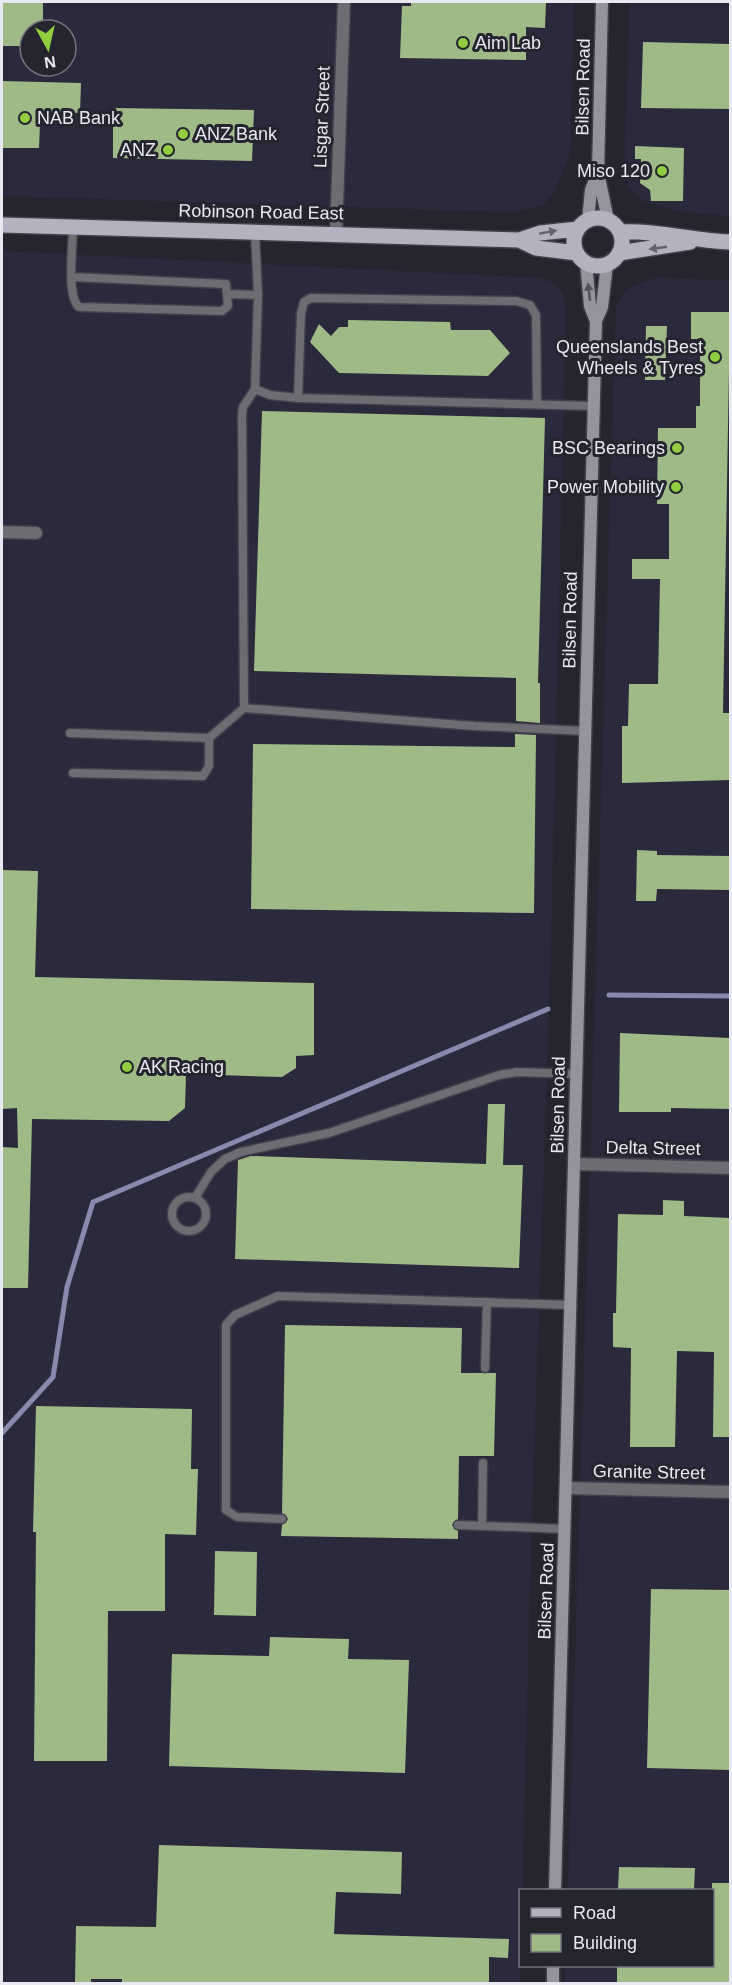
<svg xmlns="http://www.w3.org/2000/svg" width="732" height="1985" viewBox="0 0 732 1985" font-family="Helvetica,sans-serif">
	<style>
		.built { fill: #2b2a3c; fill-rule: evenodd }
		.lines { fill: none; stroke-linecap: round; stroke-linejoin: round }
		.stream { stroke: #8a89ad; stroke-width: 5 }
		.building { fill: #a0ba87 }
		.lane-casing { stroke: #40404b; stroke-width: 11 }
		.street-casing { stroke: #40404b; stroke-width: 15 }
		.secondary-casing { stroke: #40404b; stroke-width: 15 }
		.primary-casing { stroke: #40404b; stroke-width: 18 }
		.lane { stroke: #6c6c72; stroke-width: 8 }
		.street { stroke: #6c6c72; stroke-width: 12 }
		.secondary { stroke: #94949e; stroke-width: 12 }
		.primary { stroke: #b2b2c0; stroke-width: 15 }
		.oneway { fill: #646471 }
		.oneway2 { fill: #51515c }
		.poi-dot { fill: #91cd3f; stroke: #252530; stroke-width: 2 }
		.labels { text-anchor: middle; stroke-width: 6; stroke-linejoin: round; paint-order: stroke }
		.poi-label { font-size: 18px; fill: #e8e8f0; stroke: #252530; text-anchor: end }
		.street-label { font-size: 18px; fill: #e8e8f0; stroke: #252530 }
	</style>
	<rect width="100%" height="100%" fill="#252530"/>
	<path class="built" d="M 2,2 L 574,2 L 570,154 L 553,194 L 543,205 L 513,212 L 2,196 ZM 30,30 L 66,30 L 66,66 L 30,66 Z
		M 630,2 L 730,2 L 730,216 L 684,212 L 643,201 L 629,188 L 625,172 L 625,142 Z
		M 2,251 L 539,278 L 554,283 L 563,293 L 566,306 L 550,977 L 531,1544 L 520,1983 L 2,1984 Z
		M 654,278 L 730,280 L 730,1983 L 565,1984 L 565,1966 L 712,1966 L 712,1890 L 568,1890 L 616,306 L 628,289 Z"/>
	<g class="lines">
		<path class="stream" d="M 609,995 L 730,996
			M 2,1433 L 53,1377 L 67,1287 L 93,1202 L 548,1009"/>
	</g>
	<path class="building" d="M 2,2 L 43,2 L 43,30 L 30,30 L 30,46 L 2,46 Z
		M 411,2 L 546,2 L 545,28 L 526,27 L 526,60 L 400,58 L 402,6 L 411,6 Z
		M 643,42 L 730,44 L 730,109 L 641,108 Z
		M 2,81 L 81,83 L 80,113 L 48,112 L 48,124 L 40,124 L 39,148 L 2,148 Z
		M 113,108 L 254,110 L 252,161 L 113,158 Z
		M 635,146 L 684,148 L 683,201 L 651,201 L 650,190 L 640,183 L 641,159 L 635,159 Z
		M 691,312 L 730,312 L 723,713 L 730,713 L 730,780 L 622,783 L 622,726 L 628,726 L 629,684 L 658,684 L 660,579 L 632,579 L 632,559 L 669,559 L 669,504 L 657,504 L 658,428 L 696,428 L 696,406 L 700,406 L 700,339 L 691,339 Z
		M 348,320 L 450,322 L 451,330 L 490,330 L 510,353 L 488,376 L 339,373 L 310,342 L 319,324 L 331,336 L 339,327 L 348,327 Z
		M 646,326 L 667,326 L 665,380 L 645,380 Z
		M 262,411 L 545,418 L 538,683 L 540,683 L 540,723 L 516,721 L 516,678 L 254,671 Z
		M 515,734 L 536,735 L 534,913 L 251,909 L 253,744 L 515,747 Z
		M 637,850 L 657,851 L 657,855 L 730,856 L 730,890 L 657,889 L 656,901 L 636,901 Z
		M 2,870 L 38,871 L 35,977 L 314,983 L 314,1055 L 296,1056 L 296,1068 L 282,1077 L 186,1074 L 185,1108 L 169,1121 L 32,1119 L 28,1288 L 2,1288 L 2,1147 L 18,1148 L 17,1108 L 2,1109 Z
		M 620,1033 L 730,1038 L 730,1109 L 671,1108 L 671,1112 L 619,1112 Z
		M 488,1104 L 505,1104 L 503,1165 L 523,1165 L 519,1268 L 235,1259 L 238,1160 L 251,1156 L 486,1164 Z
		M 663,1200 L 684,1201 L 684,1216 L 730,1218 L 730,1437 L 713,1437 L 714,1352 L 677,1351 L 675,1447 L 630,1447 L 631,1348 L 613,1347 L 613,1313 L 616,1313 L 618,1214 L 663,1215 Z
		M 285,1325 L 462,1328 L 461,1373 L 496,1373 L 494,1456 L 459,1456 L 458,1519 L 452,1525 L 458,1531 L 458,1539 L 281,1536 L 282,1525 L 288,1519 L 282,1513 Z
		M 36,1406 L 192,1409 L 191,1469 L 198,1469 L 196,1535 L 165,1534 L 165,1611 L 108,1611 L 107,1761 L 34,1761 L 36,1532 L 33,1532 Z
		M 215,1551 L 257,1552 L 256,1616 L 214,1615 Z
		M 651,1589 L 730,1590 L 730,1770 L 647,1768 Z
		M 270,1637 L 349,1639 L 348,1659 L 409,1660 L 405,1773 L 169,1766 L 172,1654 L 269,1656 Z
		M 159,1845 L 402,1852 L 401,1894 L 336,1892 L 334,1934 L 509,1939 L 508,1958 L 489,1957 L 489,1983 L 122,1983 L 122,1979 L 91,1979 L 91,1983 L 75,1983 L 76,1926 L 156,1927 Z
		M 619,1867 L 695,1868 L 694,1890 L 618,1890 Z
		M 712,1883 L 730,1883 L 730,1983 L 617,1983 L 617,1965 L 712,1965 Z"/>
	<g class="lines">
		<defs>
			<path id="lane" d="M 255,232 L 258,295 L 255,389 L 270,395 L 298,398 L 593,406
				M 72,277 L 226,284 L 228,306 L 222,311 L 79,307 C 66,296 73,245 73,227
				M 229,294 L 258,295
				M 255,389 L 243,407 L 242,414 L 244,708 L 474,726 L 586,731
				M 298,398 L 301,313 L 304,302 L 311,298 L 516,301 L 530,305 L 536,315 L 537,404
				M 70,733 L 209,738
				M 73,773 L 203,776 L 209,766 L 209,738 L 244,708
				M172 1214a17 17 0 1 1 34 0a17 17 0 1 1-34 0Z
				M 195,1198 L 211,1172 L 225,1159 L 241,1152 L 329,1133 L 499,1075 L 517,1072 L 577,1074
				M 485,1368 L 487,1302
				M 282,1519 L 237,1517 L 226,1510 L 226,1325 L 235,1315 L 278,1296 L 571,1305
				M 458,1525 L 566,1529
				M 482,1526 L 483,1463"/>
			<path id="street" d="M 336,234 L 344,2
				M 2,532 L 36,533
				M 575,1164 L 730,1168
				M 567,1488 L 730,1492"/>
			<path id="secondary" d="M 602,2 L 598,173 L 608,220
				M 588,220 L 591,190 L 598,173
				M 596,321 L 602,307 L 607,264
				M 555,1890 L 596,321 L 590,306 L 586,262
				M 553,1984 L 553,1966"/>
			<path id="primary" d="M574 242a24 24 0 1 1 48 0a24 24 0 1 1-48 0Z
				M 2,225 L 519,240 L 540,233 L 578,229
				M 620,232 C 658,230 693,241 730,242
				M 519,240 L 536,248 L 577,253
				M 619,253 L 690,242"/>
		</defs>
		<use href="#lane" class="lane-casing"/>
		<use href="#street" class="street-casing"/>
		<use href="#secondary" class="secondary-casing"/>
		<use href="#primary" class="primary-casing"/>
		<use href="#lane" class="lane"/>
		<use href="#street" class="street"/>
		<use href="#secondary" class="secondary"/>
		<use href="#primary" class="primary"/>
	</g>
	<defs><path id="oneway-solid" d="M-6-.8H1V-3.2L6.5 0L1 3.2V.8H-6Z" transform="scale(1.5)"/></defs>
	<g class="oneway">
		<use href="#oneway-solid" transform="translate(548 232) rotate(-10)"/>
		<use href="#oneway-solid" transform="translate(658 248) rotate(172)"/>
	</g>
	<use class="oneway2" href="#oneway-solid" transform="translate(589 292) rotate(-97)"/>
	<g class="poi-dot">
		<circle cx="463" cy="43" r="6"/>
		<circle cx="25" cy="118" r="6"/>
		<circle cx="183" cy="134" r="6"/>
		<circle cx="168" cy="150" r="6"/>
		<circle cx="662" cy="171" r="6"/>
		<circle cx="715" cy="357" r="6"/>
		<circle cx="677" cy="448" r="6"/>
		<circle cx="676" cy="487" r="6"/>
		<circle cx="127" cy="1067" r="6"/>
	</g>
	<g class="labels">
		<g class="poi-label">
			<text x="475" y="49" text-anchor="start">Aim Lab</text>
			<text x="37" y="124" text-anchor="start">NAB Bank</text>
			<text x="195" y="140" text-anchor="start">ANZ Bank</text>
			<text x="156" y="156">ANZ</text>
			<text x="650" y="177">Miso 120</text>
			<text x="703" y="353">Queenslands Best<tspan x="703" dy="21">Wheels &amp; Tyres</tspan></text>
			<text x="665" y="454">BSC Bearings</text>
			<text x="664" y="493">Power Mobility</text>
			<text x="139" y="1073" text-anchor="start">AK Racing</text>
		</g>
		<g class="street-label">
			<text transform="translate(583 87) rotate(-89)" y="6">Bilsen Road</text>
			<text transform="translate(322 117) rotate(-88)" y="6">Lisgar Street</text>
			<text transform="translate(261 212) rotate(1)" y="6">Robinson Road East</text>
			<text transform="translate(570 620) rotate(-89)" y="6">Bilsen Road</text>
			<text transform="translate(558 1105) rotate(-89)" y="6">Bilsen Road</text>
			<text transform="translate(653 1148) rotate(1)" y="6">Delta Street</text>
			<text transform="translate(649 1472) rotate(1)" y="6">Granite Street</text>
			<text transform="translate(546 1591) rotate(-88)" y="6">Bilsen Road</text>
		</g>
	</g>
	<rect width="732" height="1985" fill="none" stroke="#e8e8f0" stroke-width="6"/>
	<rect x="519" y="1889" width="195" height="78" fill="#252530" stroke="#73737d" stroke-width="1.5"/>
	<rect x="531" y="1908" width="30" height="9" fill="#b2b2c0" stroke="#73737d" stroke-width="1.5"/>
	<text x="573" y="1919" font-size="18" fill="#e8e8f0">Road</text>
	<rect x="531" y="1934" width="30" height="18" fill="#a0ba87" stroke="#73737d" stroke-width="1.5"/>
	<text x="573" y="1949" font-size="18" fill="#e8e8f0">Building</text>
	<g transform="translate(48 48) rotate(172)"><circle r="28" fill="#252530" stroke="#73737d" stroke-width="1.5"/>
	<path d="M0-4.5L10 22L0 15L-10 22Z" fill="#91cd3f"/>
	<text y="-9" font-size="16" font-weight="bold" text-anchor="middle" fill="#e8e8f0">N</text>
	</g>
</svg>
